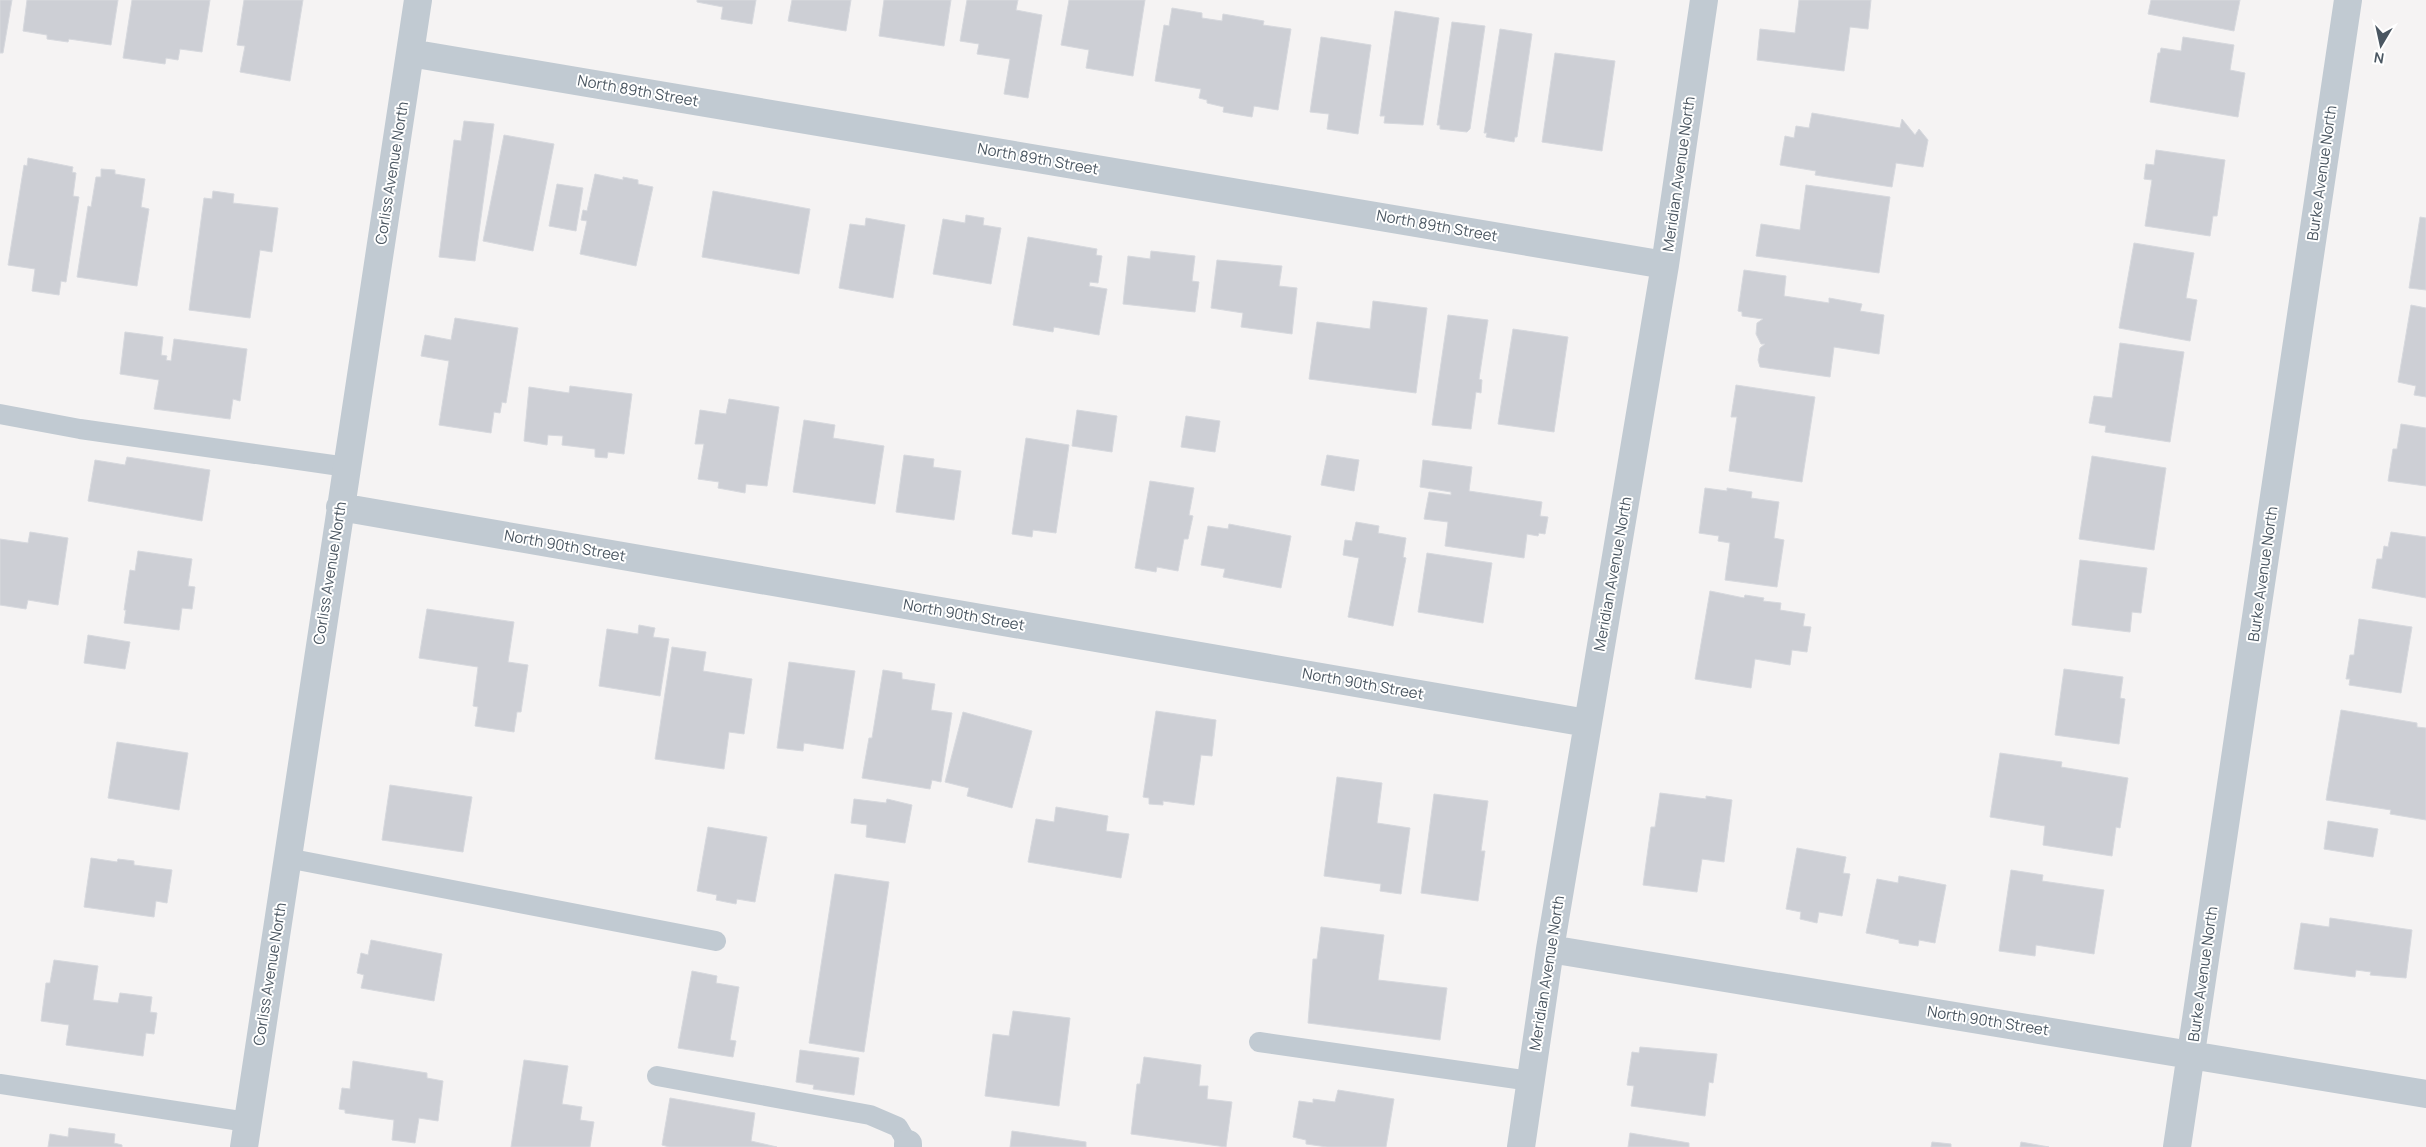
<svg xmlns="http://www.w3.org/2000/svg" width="2426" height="1147" viewBox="0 0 2426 1147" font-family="Manrope,sans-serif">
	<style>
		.building { fill: #cdcfd5; stroke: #d7d9de }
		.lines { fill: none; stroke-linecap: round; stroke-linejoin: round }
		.lane { stroke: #c1cad2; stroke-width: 20 }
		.street { stroke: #c1cad2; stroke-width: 28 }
		.labels { text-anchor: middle; stroke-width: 4; stroke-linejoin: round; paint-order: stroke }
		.street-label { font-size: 15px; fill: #4a5661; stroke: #fff }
	</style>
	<rect width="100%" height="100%" fill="#f5f3f3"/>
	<path class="building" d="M 0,0 L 12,0 L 3,53 L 0,53 Z
		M 27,0 L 118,0 L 111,45 L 69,39 L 68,42 L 47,39 L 47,35 L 23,31 Z
		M 132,0 L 210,0 L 202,52 L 180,49 L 178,60 L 166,58 L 165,64 L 123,58 Z
		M 244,0 L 303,0 L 290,81 L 240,72 L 245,46 L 237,45 Z
		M 697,0 L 756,0 L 752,24 L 721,19 L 723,7 L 697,2 Z
		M 792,0 L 851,0 L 846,31 L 788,21 Z
		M 884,0 L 951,0 L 944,46 L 879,36 Z
		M 967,0 L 1018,0 L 1016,10 L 1042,15 L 1028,98 L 1004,94 L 1010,59 L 977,54 L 979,44 L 960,41 Z
		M 1069,0 L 1145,0 L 1133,76 L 1086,68 L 1089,50 L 1061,45 Z
		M 1799,0 L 1871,0 L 1868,29 L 1850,27 L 1844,71 L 1757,60 L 1760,29 L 1795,33 Z
		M 2151,0 L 2240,0 L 2234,31 L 2148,14 Z
		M 1172,8 L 1202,13 L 1202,18 L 1222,21 L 1223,14 L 1264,21 L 1263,25 L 1291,29 L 1278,110 L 1254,106 L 1252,117 L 1223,112 L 1224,107 L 1207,103 L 1207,100 L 1199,98 L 1201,89 L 1155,81 L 1164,25 L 1169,26 Z
		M 1395,11 L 1439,18 L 1423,125 L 1384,123 L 1385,116 L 1380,116 Z
		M 1452,22 L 1485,26 L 1470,129 L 1467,132 L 1440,129 L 1440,125 L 1437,125 Z
		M 1500,29 L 1532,34 L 1517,137 L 1515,137 L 1514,142 L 1486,137 L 1487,133 L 1484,133 Z
		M 1321,37 L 1371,45 L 1358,134 L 1327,129 L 1329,114 L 1310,112 Z
		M 2183,37 L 2234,45 L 2230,70 L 2245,73 L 2238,117 L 2150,102 L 2158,53 L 2160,53 L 2161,48 L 2181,51 Z
		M 1555,53 L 1615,61 L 1602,151 L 1542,142 Z
		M 1812,113 L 1900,128 L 1902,119 L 1915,135 L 1919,129 L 1928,140 L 1923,167 L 1896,163 L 1892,187 L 1815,175 L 1816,171 L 1780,165 L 1785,136 L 1794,138 L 1796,126 L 1809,128 Z
		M 464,121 L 494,124 L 475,261 L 439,257 L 454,140 L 461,141 Z
		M 504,135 L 554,144 L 533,251 L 483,241 Z
		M 2156,150 L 2225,160 L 2217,216 L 2213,216 L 2210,236 L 2145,226 L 2152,180 L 2144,179 L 2146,164 L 2154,165 Z
		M 28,158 L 73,167 L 72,172 L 76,173 L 73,196 L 79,197 L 66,282 L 61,281 L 59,295 L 32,291 L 35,269 L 8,265 L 24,165 L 27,166 Z
		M 101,169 L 115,170 L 115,174 L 145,179 L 141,207 L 149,209 L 137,286 L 77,277 L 88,206 L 91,207 L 96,177 L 101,177 Z
		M 595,174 L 623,180 L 623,177 L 638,180 L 638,184 L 653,187 L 636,266 L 580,254 L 587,221 L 581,220 L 583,210 L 587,211 Z
		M 557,184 L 583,188 L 576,231 L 549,226 Z
		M 1806,185 L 1890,197 L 1879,273 L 1756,256 L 1761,224 L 1800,230 Z
		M 213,191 L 234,194 L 233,203 L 278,208 L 272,252 L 260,250 L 250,318 L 189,310 L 204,198 L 212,199 Z
		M 713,191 L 810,209 L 799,274 L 702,257 Z
		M 966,215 L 984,218 L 983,225 L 1001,228 L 991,284 L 933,274 L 943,219 L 965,223 Z
		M 2420,217 L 2426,218 L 2426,290 L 2409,288 Z
		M 866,218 L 905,225 L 893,298 L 839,288 L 850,224 L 865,226 Z
		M 1028,237 L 1097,249 L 1096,255 L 1102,256 L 1098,283 L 1090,282 L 1089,286 L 1107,289 L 1099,335 L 1054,327 L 1053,332 L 1013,325 Z
		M 2134,243 L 2194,253 L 2186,298 L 2197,300 L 2190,341 L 2119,328 Z
		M 1151,251 L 1195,256 L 1192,281 L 1199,282 L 1195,312 L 1123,304 L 1128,256 L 1150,259 Z
		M 1217,260 L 1282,266 L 1279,286 L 1297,288 L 1292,334 L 1241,327 L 1243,313 L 1211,308 Z
		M 1744,270 L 1786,276 L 1784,296 L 1829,303 L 1829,298 L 1862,304 L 1860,311 L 1884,315 L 1879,354 L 1834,347 L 1830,377 L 1760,367 L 1758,360 L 1760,348 L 1765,344 L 1761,344 L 1756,334 L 1757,323 L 1763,319 L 1742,316 L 1742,312 L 1738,311 Z
		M 1373,301 L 1427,308 L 1416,393 L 1309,379 L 1317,322 L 1370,329 Z
		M 2411,305 L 2426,308 L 2426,397 L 2414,395 L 2416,386 L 2398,382 Z
		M 1448,315 L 1488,320 L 1479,379 L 1482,380 L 1481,393 L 1476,392 L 1471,429 L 1432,425 Z
		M 455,318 L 518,328 L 506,403 L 502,402 L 500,413 L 494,412 L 491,433 L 439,425 L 449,361 L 421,356 L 425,335 L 451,340 Z
		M 1513,329 L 1568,337 L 1554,432 L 1498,424 Z
		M 125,332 L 163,337 L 161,355 L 167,356 L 166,360 L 171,361 L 174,339 L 247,349 L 240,401 L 233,399 L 230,419 L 154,409 L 159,380 L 120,374 Z
		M 2120,343 L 2184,352 L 2170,442 L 2105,432 L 2106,426 L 2089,423 L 2094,396 L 2112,398 Z
		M 1736,385 L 1815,397 L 1802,482 L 1729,471 L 1737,417 L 1731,417 Z
		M 570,386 L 632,394 L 624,454 L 608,452 L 607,458 L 595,457 L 595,449 L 562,445 L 563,436 L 548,435 L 547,445 L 524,441 L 529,387 L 569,393 Z
		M 729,399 L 779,407 L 767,486 L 746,484 L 745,493 L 718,488 L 719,482 L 698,479 L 704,444 L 695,444 L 700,410 L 726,414 Z
		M 1077,410 L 1117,416 L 1112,452 L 1072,446 Z
		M 1186,416 L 1220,421 L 1215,452 L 1181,447 Z
		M 804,420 L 835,425 L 833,438 L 884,446 L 875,504 L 793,492 Z
		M 2401,424 L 2426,428 L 2426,486 L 2388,481 L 2393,449 L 2397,449 Z
		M 1026,438 L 1069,445 L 1056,533 L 1033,530 L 1032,537 L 1012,534 Z
		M 904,455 L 934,459 L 933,467 L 961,471 L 954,520 L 896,512 Z
		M 1327,455 L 1359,460 L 1354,491 L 1321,485 Z
		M 2092,456 L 2166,468 L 2154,550 L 2079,539 Z
		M 127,457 L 210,470 L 202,521 L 88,501 L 95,460 L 125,465 Z
		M 1423,460 L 1472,467 L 1469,491 L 1542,502 L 1540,516 L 1548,517 L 1545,534 L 1539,533 L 1538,536 L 1527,534 L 1524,558 L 1445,546 L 1448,522 L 1424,519 L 1429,492 L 1451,495 L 1451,492 L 1420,487 Z
		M 1150,481 L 1194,488 L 1189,515 L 1193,516 L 1188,539 L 1184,539 L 1178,571 L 1157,567 L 1156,572 L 1135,568 Z
		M 1705,488 L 1727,491 L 1727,488 L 1752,492 L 1751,498 L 1779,502 L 1774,538 L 1784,540 L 1777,587 L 1725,580 L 1730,543 L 1718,541 L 1719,536 L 1699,533 Z
		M 1356,522 L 1379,526 L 1378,533 L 1406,538 L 1403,557 L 1406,558 L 1393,626 L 1348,617 L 1359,558 L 1343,555 L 1345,540 L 1352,541 Z
		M 1229,524 L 1291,536 L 1281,588 L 1223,577 L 1225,569 L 1201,565 L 1208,526 L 1228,529 Z
		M 30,532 L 68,538 L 58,605 L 28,600 L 26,609 L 0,605 L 0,539 L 28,543 Z
		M 2391,532 L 2426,537 L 2426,598 L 2372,588 L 2377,559 L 2382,559 L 2384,546 L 2388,547 Z
		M 138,551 L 192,559 L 188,586 L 195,587 L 192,609 L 182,608 L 179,630 L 124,623 L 126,610 L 124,610 L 130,570 L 135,571 Z
		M 1427,553 L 1492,563 L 1483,623 L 1418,612 Z
		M 2080,560 L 2147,568 L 2141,613 L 2132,612 L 2130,632 L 2072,625 Z
		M 1710,591 L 1744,598 L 1745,595 L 1764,598 L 1763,601 L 1781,603 L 1780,610 L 1805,614 L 1803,626 L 1811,627 L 1807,652 L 1792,650 L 1790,665 L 1755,659 L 1751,688 L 1695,679 Z
		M 427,609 L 514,622 L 508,662 L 528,665 L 521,712 L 517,712 L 514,732 L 475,726 L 478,707 L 473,706 L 478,667 L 419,658 Z
		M 2359,619 L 2412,627 L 2401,693 L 2349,685 L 2350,679 L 2346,679 L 2350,655 L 2354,655 Z
		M 639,625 L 655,628 L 653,637 L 669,639 L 660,696 L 599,686 L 607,629 L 638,634 Z
		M 88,635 L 130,642 L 125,669 L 84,663 Z
		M 672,647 L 706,652 L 703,671 L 752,679 L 744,734 L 729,732 L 724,769 L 655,759 Z
		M 789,662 L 855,671 L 843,749 L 804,743 L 803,751 L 777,748 Z
		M 2064,669 L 2123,677 L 2120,698 L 2125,699 L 2119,744 L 2055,735 Z
		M 883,670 L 902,673 L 902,679 L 935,684 L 931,710 L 952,713 L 941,782 L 932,780 L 930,789 L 862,778 L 869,738 L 872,738 Z
		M 2341,710 L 2417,723 L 2417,727 L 2426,728 L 2426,820 L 2390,814 L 2391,810 L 2326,800 Z
		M 1156,711 L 1216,720 L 1212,756 L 1201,755 L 1194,805 L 1163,801 L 1163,805 L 1149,804 L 1149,798 L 1143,797 Z
		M 963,712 L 1032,731 L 1012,808 L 967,796 L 969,788 L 945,782 Z
		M 117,742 L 188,753 L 179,810 L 108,798 Z
		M 2000,753 L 2062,762 L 2061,767 L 2128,778 L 2120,828 L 2116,827 L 2112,856 L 2043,845 L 2045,826 L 1990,817 Z
		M 1337,777 L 1382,783 L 1377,823 L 1410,828 L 1401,894 L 1380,891 L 1381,884 L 1324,876 Z
		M 390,785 L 472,797 L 463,852 L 382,840 Z
		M 1660,793 L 1706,799 L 1706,796 L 1732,800 L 1724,862 L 1702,859 L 1697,892 L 1643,885 L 1651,827 L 1655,827 Z
		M 1434,794 L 1488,801 L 1481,851 L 1485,851 L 1478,901 L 1421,893 Z
		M 854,799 L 886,803 L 887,799 L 912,805 L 905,843 L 866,837 L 867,825 L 851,823 Z
		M 1056,807 L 1108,816 L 1106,831 L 1129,834 L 1121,878 L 1028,862 L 1036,819 L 1054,822 Z
		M 2328,821 L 2378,829 L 2373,857 L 2324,849 Z
		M 708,827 L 767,837 L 755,902 L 737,899 L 736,904 L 716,900 L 717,895 L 697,891 Z
		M 1797,848 L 1846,857 L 1843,873 L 1850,874 L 1842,916 L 1819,912 L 1817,923 L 1800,919 L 1801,912 L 1786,909 Z
		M 91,858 L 117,862 L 118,859 L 134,861 L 134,865 L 172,870 L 167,903 L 156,901 L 154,917 L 84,907 Z
		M 2011,870 L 2043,875 L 2042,881 L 2104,890 L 2094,954 L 2036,945 L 2035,956 L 1999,951 Z
		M 835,874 L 889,882 L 864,1052 L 809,1043 Z
		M 1899,876 L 1946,885 L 1935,943 L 1919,940 L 1918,946 L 1899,943 L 1899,940 L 1866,933 L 1877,879 L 1898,883 Z
		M 2330,918 L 2412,930 L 2406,978 L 2370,975 L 2371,972 L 2356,970 L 2355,977 L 2294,969 L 2301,923 L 2329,927 Z
		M 1321,927 L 1384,935 L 1378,980 L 1447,988 L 1440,1040 L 1308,1023 L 1313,959 L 1317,959 Z
		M 371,940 L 442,954 L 434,1001 L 361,988 L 364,975 L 357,973 L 361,953 L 368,955 Z
		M 54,960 L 98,966 L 93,1000 L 118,1003 L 120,993 L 152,997 L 150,1012 L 157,1013 L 154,1034 L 146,1033 L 143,1056 L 66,1045 L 69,1025 L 41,1021 L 46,983 L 50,983 Z
		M 692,971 L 717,976 L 716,983 L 739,987 L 730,1040 L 736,1041 L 733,1057 L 678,1048 Z
		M 1013,1011 L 1070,1018 L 1059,1106 L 985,1096 L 993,1034 L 1009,1036 Z
		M 1640,1047 L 1717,1054 L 1713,1083 L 1709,1082 L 1705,1116 L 1631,1106 L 1634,1086 L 1627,1085 L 1632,1052 L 1639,1053 Z
		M 800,1050 L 859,1058 L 854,1095 L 813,1089 L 814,1085 L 796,1082 Z
		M 1144,1057 L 1201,1065 L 1199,1086 L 1208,1086 L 1207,1099 L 1232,1102 L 1226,1147 L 1131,1134 L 1137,1084 L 1140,1084 Z
		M 524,1060 L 568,1066 L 562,1104 L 582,1107 L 580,1120 L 594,1122 L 590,1147 L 511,1147 Z
		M 353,1061 L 427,1073 L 427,1078 L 443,1081 L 438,1121 L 419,1118 L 415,1143 L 392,1140 L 394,1120 L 345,1113 L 345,1110 L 339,1109 L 342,1088 L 350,1089 Z
		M 1338,1090 L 1394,1099 L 1386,1147 L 1327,1147 L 1306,1144 L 1306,1140 L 1293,1137 L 1299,1101 L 1313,1103 L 1313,1099 L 1335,1102 Z
		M 670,1098 L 755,1113 L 751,1141 L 777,1147 L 669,1147 L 662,1145 Z
		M 69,1128 L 115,1134 L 114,1143 L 122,1145 L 122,1147 L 48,1147 L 50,1134 L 68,1137 Z
		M 1012,1131 L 1086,1142 L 1086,1147 L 1010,1147 Z
		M 1630,1133 L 1689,1143 L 1689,1147 L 1628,1147 Z
		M 1932,1142 L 1951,1144 L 1951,1147 L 1931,1147 Z
		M 2021,1142 L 2049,1147 L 2020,1147 Z"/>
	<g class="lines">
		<path class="lane" d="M 0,414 L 80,429 L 347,467
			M 287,858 L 716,941
			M 1259,1042 L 1530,1081
			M 657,1076 L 870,1115 L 898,1127 L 908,1144
			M 0,1084 L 247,1122"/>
		<path class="street" d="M 410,53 L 1665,265
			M 340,507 L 1587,723
			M 1550,949 L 2426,1094
			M 244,1147 L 418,0
			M 908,1147 L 908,1144
			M 1521,1147 L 1550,949 L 1665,265 L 1704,0
			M 2177,1147 L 2348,0"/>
	</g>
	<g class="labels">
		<g class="street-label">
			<text transform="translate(638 91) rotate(10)" y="5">North 89th Street</text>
			<text transform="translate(1038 159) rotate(10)" y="5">North 89th Street</text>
			<text transform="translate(392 173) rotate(-81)" y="5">Corliss Avenue North</text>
			<text transform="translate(2322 173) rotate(-82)" y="5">Burke Avenue North</text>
			<text transform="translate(1679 174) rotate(-82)" y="5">Meridian Avenue North</text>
			<text transform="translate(1437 226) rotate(10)" y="5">North 89th Street</text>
			<text transform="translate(565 546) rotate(10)" y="5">North 90th Street</text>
			<text transform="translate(330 573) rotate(-81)" y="5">Corliss Avenue North</text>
			<text transform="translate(1613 574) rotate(-80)" y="5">Meridian Avenue North</text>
			<text transform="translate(2263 574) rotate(-82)" y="5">Burke Avenue North</text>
			<text transform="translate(964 615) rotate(10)" y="5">North 90th Street</text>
			<text transform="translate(1363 684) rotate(10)" y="5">North 90th Street</text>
			<text transform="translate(1547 973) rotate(-81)" y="5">Meridian Avenue North</text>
			<text transform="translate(270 974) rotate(-81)" y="5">Corliss Avenue North</text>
			<text transform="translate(2203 974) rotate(-82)" y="5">Burke Avenue North</text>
			<text transform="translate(1988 1021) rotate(9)" y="5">North 90th Street</text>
		</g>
	</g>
	<g transform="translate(2381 45) rotate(189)" stroke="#ffffff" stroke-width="4" paint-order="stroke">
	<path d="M0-4L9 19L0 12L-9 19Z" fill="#4a5661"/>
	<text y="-8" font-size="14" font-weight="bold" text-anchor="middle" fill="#4a5661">N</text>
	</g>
</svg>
